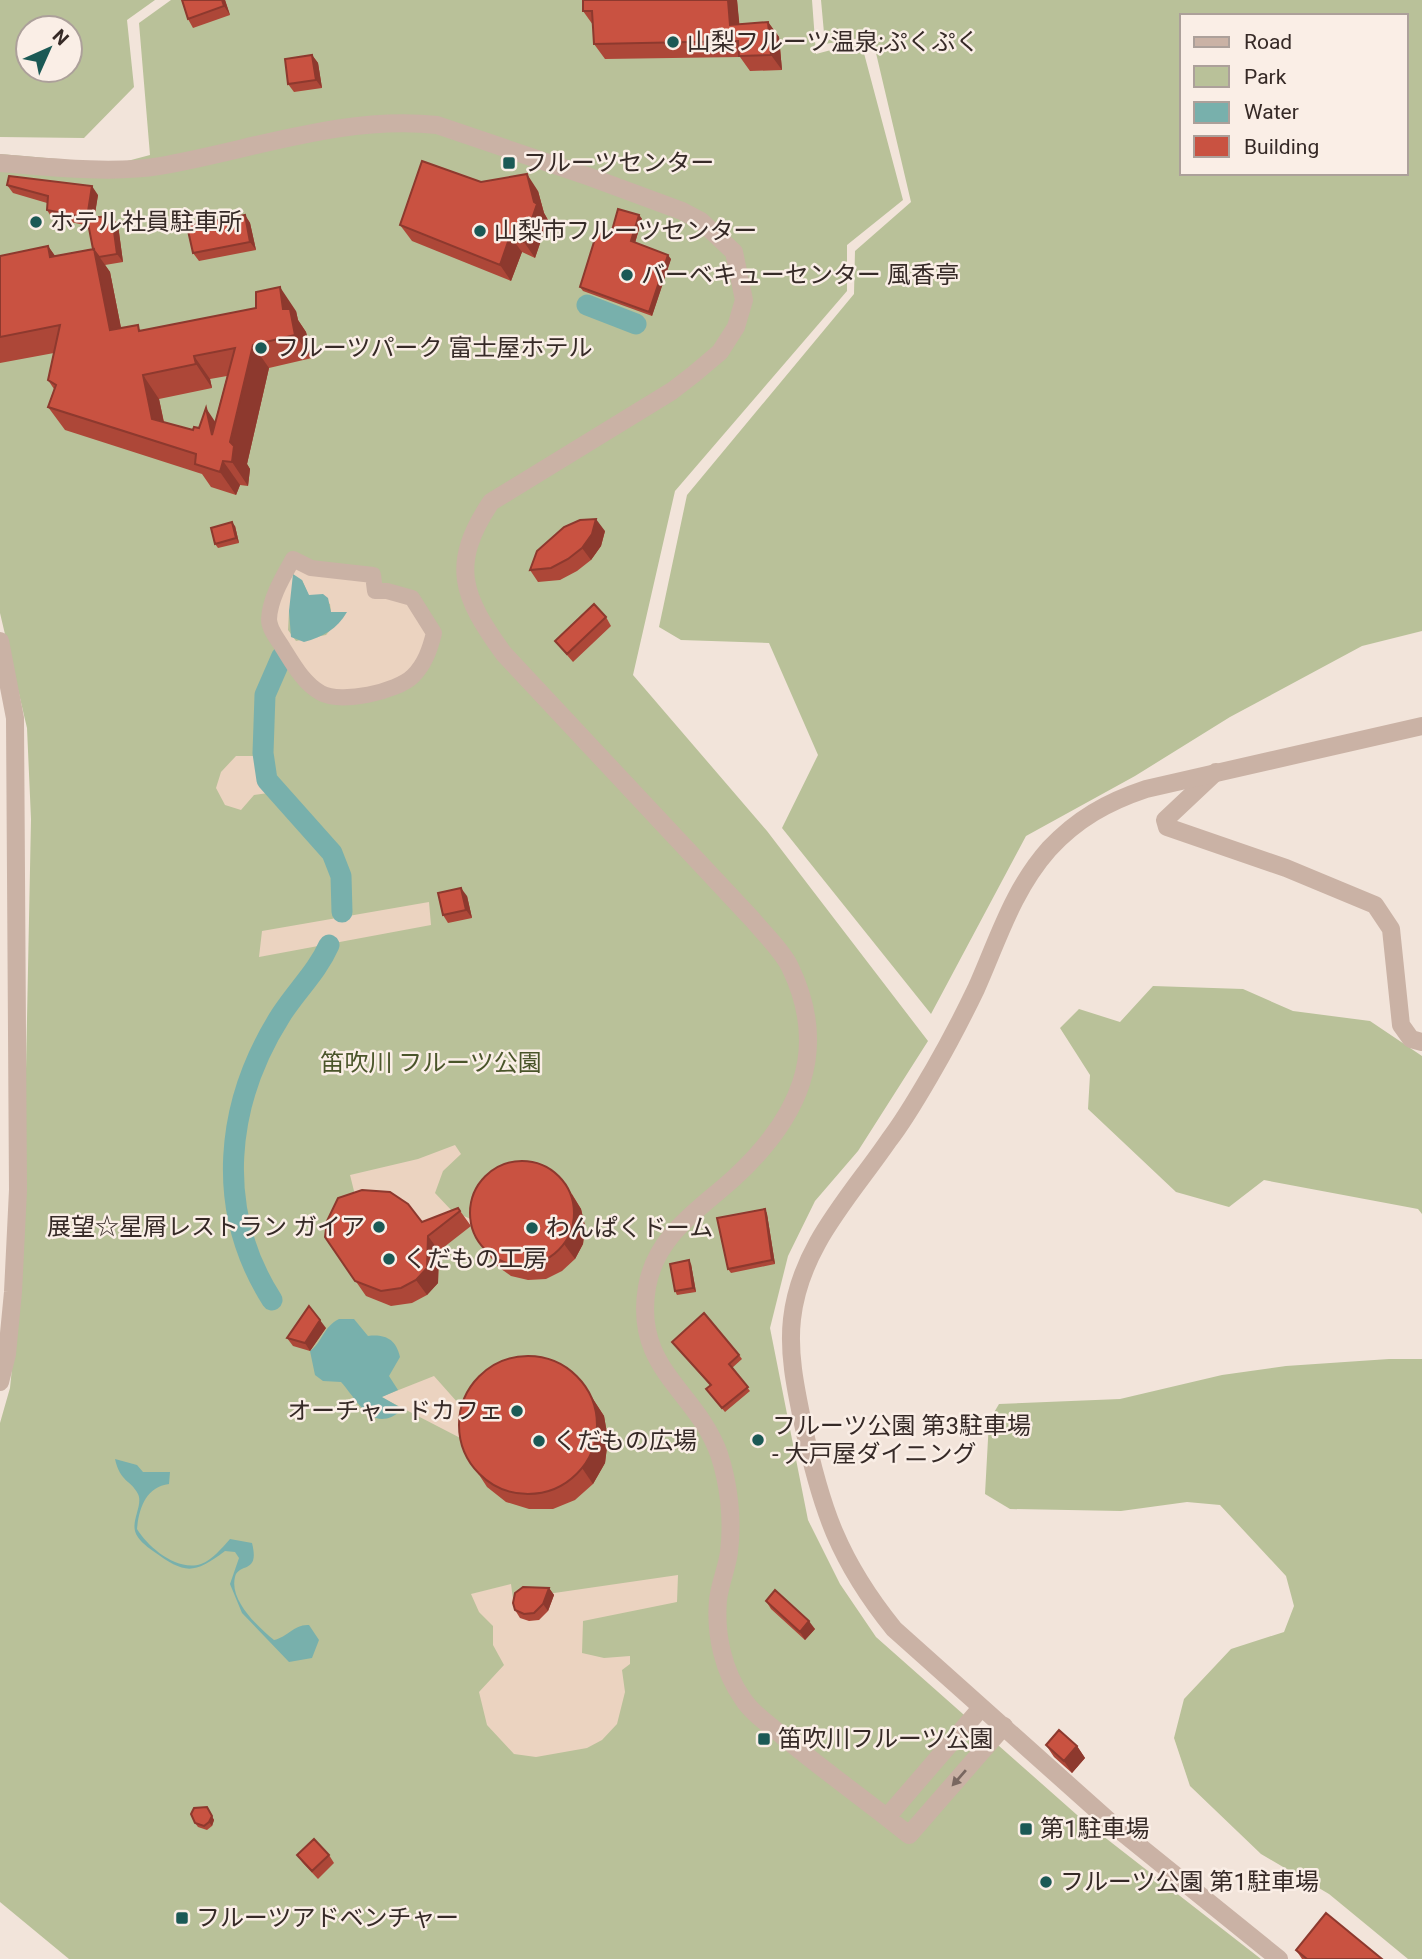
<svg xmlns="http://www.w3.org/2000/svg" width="1422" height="1959" viewBox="0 0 1422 1959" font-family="Roboto,'Noto Sans JP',sans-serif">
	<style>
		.green { fill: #b9c199; fill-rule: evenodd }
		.plaza { fill: #ebd3c0; fill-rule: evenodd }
		.water { fill: #78b0ac }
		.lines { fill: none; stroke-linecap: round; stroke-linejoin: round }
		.canal { stroke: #78b0ac; stroke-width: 21 }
		.pedestrian { stroke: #cab2a5; stroke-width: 16 }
		.minor { stroke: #cab2a5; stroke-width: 18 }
		.tertiary { stroke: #cab2a5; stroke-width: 18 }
		.wall { fill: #ad4738; fill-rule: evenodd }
		.shaded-wall { fill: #8d392e }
		.building { fill: #c95241; stroke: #8d392e; stroke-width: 2; fill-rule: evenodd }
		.oneway { fill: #796760 }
		.poi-dot { fill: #1b5955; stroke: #faeee6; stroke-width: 2.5 }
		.labels { text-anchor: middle; stroke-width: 5; stroke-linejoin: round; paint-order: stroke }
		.poi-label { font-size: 24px; fill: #362a27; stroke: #faeee6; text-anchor: start }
		.park-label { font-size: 24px; fill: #4a552a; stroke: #faeee6 }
	</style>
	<rect width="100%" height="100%" fill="#f2e4da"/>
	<path class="green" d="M 0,0 L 155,0 L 127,20 L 134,87 L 84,138 L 0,137 ZM 28,28 L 70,28 L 70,70 L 28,70 Z
		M 171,0 L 812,0 L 816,54 L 861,42 L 903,200 L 847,245 L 847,291 L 675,491 L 633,675 L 767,831 L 928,1041 L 858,1151 L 815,1201 L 788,1256 L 770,1328 L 808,1520 L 840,1584 L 876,1637 L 1085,1822 L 1261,1959 L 69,1959 L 0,1902 L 0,1423 L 10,1388 L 22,1269 L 31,819 L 27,728 L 0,613 L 0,154 L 116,164 L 150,155 L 139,23 Z
		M 821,0 L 1422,0 L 1422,631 L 1362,646 L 1230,717 L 1135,776 L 1026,836 L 931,1014 L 782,828 L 818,755 L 769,643 L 681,640 L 659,627 L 687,495 L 854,294 L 855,251 L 911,202 L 872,36 L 825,44 ZM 1182,16 L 1406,16 L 1406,173 L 1182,173 Z
		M 1153,986 L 1243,989 L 1293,1011 L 1370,1021 L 1422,1056 L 1422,1214 L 1418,1209 L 1264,1180 L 1229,1207 L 1176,1192 L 1088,1109 L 1090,1075 L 1060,1028 L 1079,1009 L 1120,1022 Z
		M 1389,1359 L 1422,1359 L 1422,1959 L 1408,1959 L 1329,1894 L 1261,1854 L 1190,1786 L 1174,1738 L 1184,1699 L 1231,1649 L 1284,1632 L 1294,1606 L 1286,1576 L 1220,1505 L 1187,1502 L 1121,1511 L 1010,1509 L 985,1494 L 989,1421 L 999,1404 L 1120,1399 L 1222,1375 L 1286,1366 Z"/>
	<path class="plaza" d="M 293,559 L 368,574 L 375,591 L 402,594 L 434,633 L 411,678 L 333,698 L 282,646 L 274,606 ZM 302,580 L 309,596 L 330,604 L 331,612 L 346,612 L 326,635 L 296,641 L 288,630 L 289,611 Z
		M 236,756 L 257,756 L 268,793 L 254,795 L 241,810 L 225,805 L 216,788 L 221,772 Z
		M 429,902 L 431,925 L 259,957 L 262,931 Z
		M 455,1145 L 461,1154 L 443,1171 L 435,1193 L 452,1211 L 480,1223 L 433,1237 L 355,1195 L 350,1175 L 418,1159 Z
		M 434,1376 L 466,1412 L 470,1443 L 381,1397 Z
		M 678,1575 L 677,1602 L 583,1621 L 582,1653 L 604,1658 L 630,1656 L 630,1664 L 622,1670 L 625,1692 L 617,1724 L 602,1740 L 587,1748 L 536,1757 L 514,1754 L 487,1725 L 479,1692 L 504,1665 L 493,1645 L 493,1626 L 479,1612 L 471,1594 L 511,1584 L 513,1599 Z"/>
	<path class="water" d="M 293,574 L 302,580 L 309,595 L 323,594 L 328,598 L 331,612 L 347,612 C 337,629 323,637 304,642 L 291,637 L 289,611 Z
		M 339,1319 L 354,1319 L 368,1336 C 385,1334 396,1339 400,1357 L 389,1376 L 398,1390 L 382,1397 L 403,1409 C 373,1436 359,1402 341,1382 L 323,1381 L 315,1375 L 310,1351 C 322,1343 323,1327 339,1319 Z
		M 115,1459 L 137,1465 L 143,1472 L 170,1472 L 169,1484 C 146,1487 139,1508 137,1529 C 148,1547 177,1572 201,1564 C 212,1560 222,1548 230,1539 L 252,1543 C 260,1575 239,1562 235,1577 C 229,1600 258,1627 274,1640 C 288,1637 294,1624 309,1625 L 319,1640 L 312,1658 L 289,1662 L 242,1613 L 230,1584 L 239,1558 L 235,1552 L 225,1551 C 193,1575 185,1574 153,1551 C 146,1546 137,1539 135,1531 C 132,1519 143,1504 138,1494 C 131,1480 120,1482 115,1459 Z"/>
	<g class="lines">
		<path class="canal" d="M 587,305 L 636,324
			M 282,656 L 265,695 L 263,753 L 267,780 L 332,853 L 341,876 L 342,912
			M 272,1300 C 214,1209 225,1103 281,1015 C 297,990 317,972 329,945"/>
		<path class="pedestrian" d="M 293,559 L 311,568 L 373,575 L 375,591 L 387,591 L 412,598 L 434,633 C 430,649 425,664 413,676 C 397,692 341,704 321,693 C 304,684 293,664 283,648 C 278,639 269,630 269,619 C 270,598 283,577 293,559 Z"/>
		<path class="minor" d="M 0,163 C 48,167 113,174 160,166 C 252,150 343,115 437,125 L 590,177 L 682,211 L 701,221 L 734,252 L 744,300 L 736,327 L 720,352 L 694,374 L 672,391 L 491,502 C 449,565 462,596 504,654 L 753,920 C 765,935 782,950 790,967 C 831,1052 798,1119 734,1178 C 699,1210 656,1235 647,1287 C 633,1369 696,1390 719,1454 C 729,1484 733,1520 729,1552 C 727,1568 720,1583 718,1600 C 715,1634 723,1671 743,1699 C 751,1712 767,1723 779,1733 C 821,1769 866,1800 909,1835 L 1004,1726
			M 0,641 L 15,718 L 18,1190 L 13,1292 L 7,1354 L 0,1382
			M 1216,772 L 1165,820 L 1167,827 L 1286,868 L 1375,905 L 1391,929 L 1401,1025 L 1411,1039 L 1422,1042
			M 887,1817 L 981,1708"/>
		<path class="tertiary" d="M 1279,1959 L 1118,1829 L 894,1629 C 839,1561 821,1509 803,1424 C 796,1390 788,1354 792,1319 C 800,1247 850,1197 889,1140 C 906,1118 920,1093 934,1069 C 949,1043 963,1016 976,989 C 998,940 1012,891 1049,849 C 1077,819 1107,802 1146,789 L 1422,726"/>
	</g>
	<path class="wall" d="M 225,0 L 230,15 L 193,28 L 188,19 Z
		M 583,0 L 737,0 L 739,24 L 768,22 L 779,37 L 782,70 L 750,71 L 740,57 L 605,59 L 594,44 L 593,25 L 583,11 Z
		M 312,55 L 318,63 L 322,88 L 294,92 L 288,84 Z
		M 7,185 L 98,195 L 94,218 L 112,216 L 118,225 L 123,262 L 105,265 L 110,272 L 121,328 L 142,330 L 296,311 L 298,320 L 306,332 L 312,358 L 269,368 L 247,464 L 250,469 L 248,486 L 240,485 L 236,495 L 211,487 L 202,474 L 65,430 L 48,407 L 54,389 L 48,380 L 54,353 L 0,363 L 0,256 L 48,246 L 55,256 L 93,249 L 89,226 L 52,218 L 47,210 L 47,203 L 13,193 ZM 227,376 L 215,422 L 193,430 L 164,422 L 159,399 L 212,388 L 210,379 Z
		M 538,191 L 544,213 L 548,220 L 535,258 L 522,252 L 511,281 L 412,241 L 400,225 Z
		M 245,215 L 250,223 L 256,250 L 199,261 L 193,253 Z
		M 639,215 L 642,219 L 635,243 L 671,259 L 652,316 L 583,291 L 580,287 L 611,234 Z
		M 235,526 L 239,543 L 218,548 L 215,544 Z
		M 605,531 L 601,546 L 591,560 L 577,571 L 560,580 L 538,582 L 530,570 Z
		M 606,617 L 611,626 L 573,662 L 555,641 Z
		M 467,896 L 472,918 L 448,923 L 443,915 Z
		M 572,1194 L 581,1209 L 585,1226 L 583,1244 L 575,1259 L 562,1271 L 546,1279 L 528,1280 L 511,1276 L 497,1266 L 475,1237 Z
		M 458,1208 L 471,1226 L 439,1251 L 438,1283 L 427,1295 L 412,1303 L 391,1306 L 366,1296 L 325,1237 L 422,1222 Z
		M 765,1209 L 767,1214 L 775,1264 L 731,1273 L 728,1269 Z
		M 691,1264 L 696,1292 L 677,1295 L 675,1291 Z
		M 326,1328 L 310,1351 L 293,1346 L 287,1338 Z
		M 672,1342 L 739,1355 L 742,1359 L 732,1368 L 750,1391 L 725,1412 L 709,1393 L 710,1385 Z
		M 580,1379 L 604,1416 L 608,1439 L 605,1463 L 593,1484 L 575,1500 L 553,1509 L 529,1509 L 506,1502 L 487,1487 L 476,1470 Z
		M 549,1588 L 554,1595 L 548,1611 L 539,1620 L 529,1621 L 520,1618 L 515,1610 Z
		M 766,1601 L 815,1629 L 805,1640 L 771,1609 Z
		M 1046,1745 L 1077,1746 L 1085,1758 L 1072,1773 L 1054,1757 Z
		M 207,1807 L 214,1820 L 212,1826 L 207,1830 L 198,1827 L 195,1823 Z
		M 297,1855 L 329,1855 L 334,1863 L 318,1879 L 303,1863 Z
		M 1296,1950 L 1382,1959 L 1302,1959 Z"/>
	<path class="shaded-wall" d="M 222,0 L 225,0 L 230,15 L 224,6 Z
		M 728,0 L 737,0 L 741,40 L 730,25 Z
		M 768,22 L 779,37 L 782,70 L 771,55 Z
		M 312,55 L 318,63 L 322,88 L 316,80 Z
		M 527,174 L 538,191 L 544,213 L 548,220 L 535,258 L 524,242 L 534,202 Z
		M 92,186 L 98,195 L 93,227 L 87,218 Z
		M 245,215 L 250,223 L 256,250 L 250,242 Z
		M 639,215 L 642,219 L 634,246 L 631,241 Z
		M 112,216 L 118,225 L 123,262 L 117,254 Z
		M 510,236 L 522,252 L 511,281 L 500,265 Z
		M 48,246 L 65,270 L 50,257 Z
		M 94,249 L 110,272 L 126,353 L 110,330 Z
		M 668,255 L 671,259 L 652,316 L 649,312 Z
		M 280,287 L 296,311 L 298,320 L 306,332 L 312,358 L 295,335 L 283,309 Z
		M 253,345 L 269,368 L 247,464 L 250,469 L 248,486 L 232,462 L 230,442 Z
		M 194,356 L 210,379 L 212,388 L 196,364 Z
		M 143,375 L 159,399 L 168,443 L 152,419 Z
		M 206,408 L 222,432 L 212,435 Z
		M 223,461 L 240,485 L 236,495 L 220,472 Z
		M 596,519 L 605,531 L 601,546 L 591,560 L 582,548 Z
		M 232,522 L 235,526 L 239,543 L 236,538 Z
		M 461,888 L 467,896 L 472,918 L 466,910 Z
		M 562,1179 L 581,1209 L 585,1226 L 583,1244 L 575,1259 L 564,1244 Z
		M 765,1209 L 767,1214 L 775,1264 L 772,1260 Z
		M 428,1236 L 439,1251 L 438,1283 L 427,1295 L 416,1280 Z
		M 689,1260 L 691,1264 L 696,1292 L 693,1288 Z
		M 320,1320 L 326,1328 L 310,1351 L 305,1343 Z
		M 580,1379 L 604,1416 L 608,1439 L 605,1463 L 593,1484 L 582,1468 Z
		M 549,1588 L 554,1595 L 548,1611 L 543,1604 Z
		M 809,1621 L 815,1629 L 805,1640 L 800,1632 Z
		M 1077,1746 L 1085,1758 L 1072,1773 L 1064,1761 Z
		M 207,1807 L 214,1820 L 212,1826 L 209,1822 Z"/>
	<path class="building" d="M 182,0 L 222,0 L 224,6 L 188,19 Z
		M 583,0 L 728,0 L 730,25 L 768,22 L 771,55 L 739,56 L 738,41 L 594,44 L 592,11 L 583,11 Z
		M 312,55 L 316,80 L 288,84 L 285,59 Z
		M 422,161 L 481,182 L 527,174 L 534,202 L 537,204 L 524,242 L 510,236 L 500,265 L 400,225 Z
		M 9,176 L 92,186 L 87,218 L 47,210 L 48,196 L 7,185 Z
		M 618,209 L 639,215 L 631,241 L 668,255 L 649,312 L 580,287 L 598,229 L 611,234 Z
		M 245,215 L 250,242 L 193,253 L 187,226 Z
		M 112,216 L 117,254 L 99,257 L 93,249 L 87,218 Z
		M 48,246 L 50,257 L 94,249 L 110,330 L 138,325 L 139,331 L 256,308 L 256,292 L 280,287 L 283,309 L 290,309 L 295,335 L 253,345 L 230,442 L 234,446 L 232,462 L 223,461 L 220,472 L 195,464 L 196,454 L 48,407 L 56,385 L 48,380 L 60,325 L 0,337 L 0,256 ZM 235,348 L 212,435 L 206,408 L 199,428 L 194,427 L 193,430 L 152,419 L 143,375 L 196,364 L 194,356 Z
		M 596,519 L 592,534 L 582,548 L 568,559 L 551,568 L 530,570 L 537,551 L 564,527 L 580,520 Z
		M 232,522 L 236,538 L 215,544 L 211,528 Z
		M 594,604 L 606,617 L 567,654 L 555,641 Z
		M 461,888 L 466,910 L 443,915 L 438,893 Z
		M470 1213a52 52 0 1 1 104 0a52 52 0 1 1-104 0Z
		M 362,1190 L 390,1192 L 408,1204 L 422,1222 L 458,1208 L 460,1211 L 428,1236 L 427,1268 L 416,1280 L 401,1288 L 381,1291 L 355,1281 L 325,1237 L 327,1221 L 338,1198 Z
		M 765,1209 L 772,1260 L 728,1269 L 717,1218 Z
		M 689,1260 L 693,1288 L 675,1291 L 670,1264 Z
		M 309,1306 L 320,1320 L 305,1343 L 287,1338 Z
		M 704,1313 L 739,1355 L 729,1364 L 748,1387 L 722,1408 L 706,1389 L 711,1385 L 672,1342 Z
		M459 1425a69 69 0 1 1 138 0a69 69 0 1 1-138 0Z
		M 523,1587 L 549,1588 L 543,1604 L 534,1613 L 524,1614 L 515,1610 L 513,1603 L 515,1593 Z
		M 775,1590 L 809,1621 L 800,1632 L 766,1601 Z
		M 1059,1730 L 1077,1746 L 1064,1761 L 1046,1745 Z
		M 207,1807 L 212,1816 L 209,1822 L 204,1826 L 195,1823 L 191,1814 L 194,1808 Z
		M 314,1839 L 329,1855 L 312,1871 L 297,1855 Z
		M 1326,1913 L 1382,1959 L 1307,1959 L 1296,1950 Z"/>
	<defs><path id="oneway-solid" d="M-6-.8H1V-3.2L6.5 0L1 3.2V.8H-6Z" transform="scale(1.75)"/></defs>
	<use class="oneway" href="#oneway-solid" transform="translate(959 1778) rotate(131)"/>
	<g class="poi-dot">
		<circle cx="673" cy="42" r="7"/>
		<rect x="502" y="156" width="14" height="14" rx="3.5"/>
		<circle cx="36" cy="222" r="7"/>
		<circle cx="480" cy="231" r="7"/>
		<circle cx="627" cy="275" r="7"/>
		<circle cx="261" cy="348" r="7"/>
		<circle cx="379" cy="1227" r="7"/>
		<circle cx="532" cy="1228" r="7"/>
		<circle cx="389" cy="1259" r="7"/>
		<circle cx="517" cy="1411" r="7"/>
		<circle cx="758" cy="1440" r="7"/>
		<circle cx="539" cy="1441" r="7"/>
		<rect x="757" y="1732" width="14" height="14" rx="3.5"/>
		<rect x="1019" y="1822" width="14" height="14" rx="3.5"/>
		<circle cx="1046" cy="1882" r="7"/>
		<rect x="175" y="1911" width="14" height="14" rx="3.5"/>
	</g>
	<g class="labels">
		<g class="poi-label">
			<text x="687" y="50">山梨フルーツ温泉;ぷくぷく</text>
			<text x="523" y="171">フルーツセンター</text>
			<text x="50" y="230">ホテル社員駐車所</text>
			<text x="494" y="239">山梨市フルーツセンター</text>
			<text x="641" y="283">バーベキューセンター 風香亭</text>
			<text x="275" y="356">フルーツパーク 富士屋ホテル</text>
			<text x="365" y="1235" text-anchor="end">展望☆星屑レストラン ガイア</text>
			<text x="546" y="1236">わんぱくドーム</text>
			<text x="403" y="1267">くだもの工房</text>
			<text x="503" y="1419" text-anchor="end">オーチャードカフェ</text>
			<text x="772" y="1434">フルーツ公園 第3駐車場<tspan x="772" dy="28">- 大戸屋ダイニング</tspan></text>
			<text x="553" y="1449">くだもの広場</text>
			<text x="778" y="1747">笛吹川フルーツ公園</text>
			<text x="1040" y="1837">第1駐車場</text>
			<text x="1060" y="1890">フルーツ公園 第1駐車場</text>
			<text x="196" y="1926">フルーツアドベンチャー</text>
		</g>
		<g class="park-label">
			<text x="431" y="1071">笛吹川 フルーツ公園</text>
		</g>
	</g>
	<rect x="1180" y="14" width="228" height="161" fill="#faeee6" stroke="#aca09a" stroke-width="2"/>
	<rect x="1194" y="37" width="35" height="10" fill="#cab2a5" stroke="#aca09a" stroke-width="2"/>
	<text x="1244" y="49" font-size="21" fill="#362a27">Road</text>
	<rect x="1194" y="66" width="35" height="21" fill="#b9c199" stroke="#aca09a" stroke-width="2"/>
	<text x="1244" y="84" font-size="21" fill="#362a27">Park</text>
	<rect x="1194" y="102" width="35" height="21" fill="#78b0ac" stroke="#aca09a" stroke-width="2"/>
	<text x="1244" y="119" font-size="21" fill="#362a27">Water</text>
	<rect x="1194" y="136" width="35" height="21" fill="#c95241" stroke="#aca09a" stroke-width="2"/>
	<text x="1244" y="154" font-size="21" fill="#362a27">Building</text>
	<g transform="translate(49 49) rotate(45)"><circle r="33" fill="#faeee6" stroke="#aca09a" stroke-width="2"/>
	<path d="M0-5L12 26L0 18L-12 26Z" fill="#1b5955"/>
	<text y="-10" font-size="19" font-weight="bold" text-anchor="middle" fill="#362a27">N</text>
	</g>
</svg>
